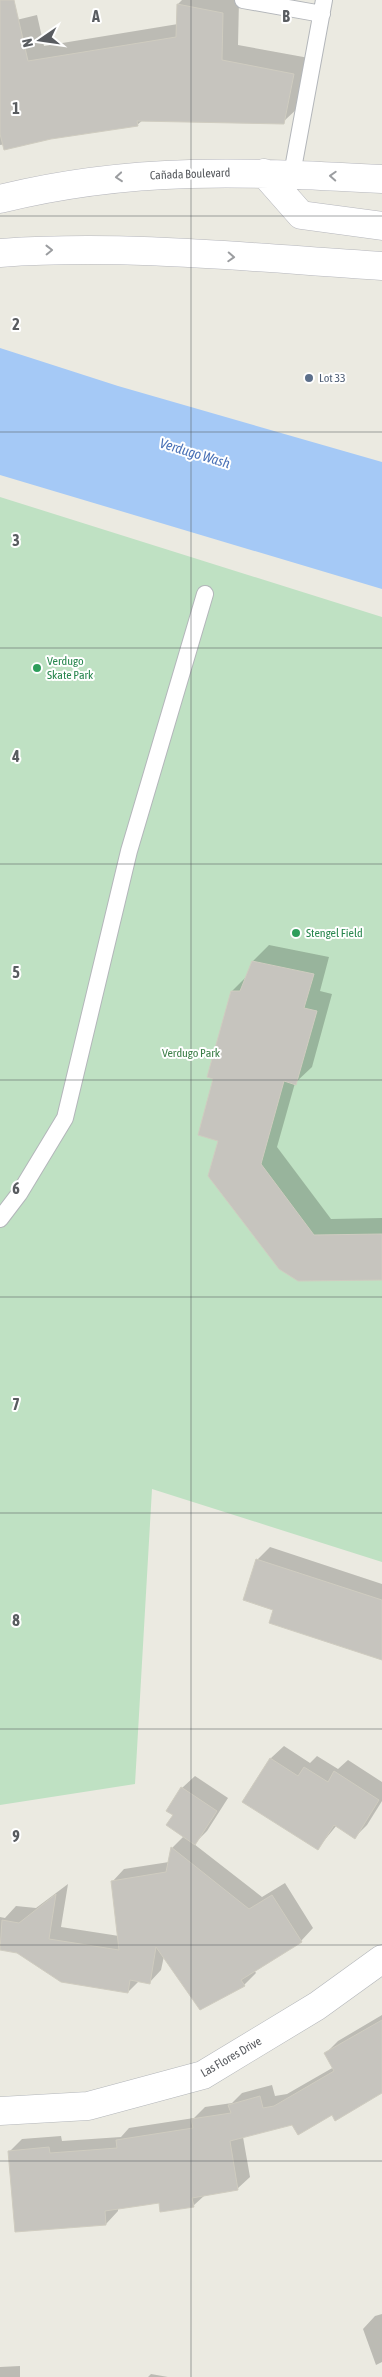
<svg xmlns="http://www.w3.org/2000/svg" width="382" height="2377" viewBox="0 0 382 2377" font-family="'Asap Condensed',sans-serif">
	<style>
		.green { fill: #bfe1c3 }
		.water { fill: #a5c9f6 }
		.shadow { fill: #0003 }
		.building { fill: #c6c4be; stroke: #cfccc0 }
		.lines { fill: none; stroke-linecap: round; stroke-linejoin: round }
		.lane-casing { stroke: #b3b6ba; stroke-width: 18 }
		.street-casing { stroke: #b3b6ba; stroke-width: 29 }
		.secondary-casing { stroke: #b5b6bc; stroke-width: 29 }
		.lane { stroke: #fff; stroke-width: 16 }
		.street { stroke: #fff; stroke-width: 28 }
		.secondary { stroke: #fff; stroke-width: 28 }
		.oneway { stroke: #9b9da0 }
		.grid { fill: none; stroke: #595c60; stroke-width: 1; stroke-opacity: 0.55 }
		.service-dot { fill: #5c6f8a; stroke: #fff; stroke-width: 2 }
		.leisure-dot { fill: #2e9e5b; stroke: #fff; stroke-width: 2 }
		.labels { text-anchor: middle; stroke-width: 4; stroke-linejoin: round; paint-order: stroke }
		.street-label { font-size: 12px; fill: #595c60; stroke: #fff }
		.service-label { font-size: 12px; fill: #4e5e75; stroke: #fff; text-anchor: start }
		.leisure-label { font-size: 12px; fill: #27864d; stroke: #fff; text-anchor: start }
		.park-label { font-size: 12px; fill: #3b7e47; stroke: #fff }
		.water-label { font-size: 14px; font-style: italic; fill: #4b72b7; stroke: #fff }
		.grid-label { font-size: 16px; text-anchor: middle; font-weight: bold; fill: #595c60; stroke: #fff; stroke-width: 4; stroke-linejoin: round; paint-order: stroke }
	</style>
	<rect width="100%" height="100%" fill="#ebeae1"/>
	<path class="green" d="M 0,497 L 382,617 L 382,1562 L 152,1489 L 135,1784 L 0,1805 Z"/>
	<path class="water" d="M 0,348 L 118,386 L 382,462 L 382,589 L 0,475 Z"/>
	<path class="shadow" d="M 182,0 L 239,0 L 238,45 L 309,58 L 300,106 L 283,122 L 143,120 L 137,125 L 0,145 L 0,24 L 37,15 L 44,46 L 178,24 L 178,4 Z
		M 269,945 L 329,957 L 320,991 L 332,994 L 312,1067 L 295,1083 L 277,1147 L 331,1219 L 382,1218 L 382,1278 L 299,1279 L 219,1140 L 215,1078 L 232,991 L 247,976 L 253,961 Z
		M 270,1547 L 382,1584 L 382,1659 L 274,1609 L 257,1560 Z
		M 284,1746 L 310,1763 L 317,1756 L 338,1769 L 348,1760 L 382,1782 L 382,1801 L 367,1825 L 355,1837 L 337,1825 L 318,1848 L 244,1801 L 271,1758 Z
		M 195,1776 L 228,1798 L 207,1831 L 194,1844 L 262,1897 L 285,1883 L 313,1928 L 301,1941 L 254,1970 L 256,1973 L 244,1985 L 164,1956 L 161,1970 L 149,1983 L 139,1981 L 128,1992 L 18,1952 L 0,1949 L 0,1917 L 5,1918 L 16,1906 L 36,1908 L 68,1884 L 61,1927 L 119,1936 L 112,1882 L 124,1869 L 169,1862 L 172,1848 L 184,1836 L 174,1815 L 182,1788 Z
		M 382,2015 L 382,2091 L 332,2113 L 243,2137 L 250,2177 L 237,2189 L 205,2195 L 193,2206 L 160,2202 L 118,2208 L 118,2211 L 106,2224 L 10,2151 L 22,2139 L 61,2136 L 62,2141 L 121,2137 L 129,2128 L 194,2118 L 205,2107 L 232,2103 L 242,2093 L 272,2085 L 275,2096 L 287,2094 L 334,2067 L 326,2053 L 338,2041 Z
		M 382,2314 L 382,2362 L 376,2365 L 363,2329 L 375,2316 Z
		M 20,2366 L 20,2377 L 0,2377 L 0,2367 Z
		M 151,2374 L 168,2377 L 148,2377 Z"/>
	<path class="building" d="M 0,0 L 14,0 L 28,61 L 176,37 L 177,4 L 223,13 L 222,60 L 294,74 L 284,124 L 137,121 L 138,126 L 51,139 L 4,150 L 0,134 Z
		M 252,961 L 314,974 L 304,1008 L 317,1011 L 296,1085 L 284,1081 L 261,1164 L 314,1235 L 382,1234 L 382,1280 L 298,1281 L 279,1269 L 208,1176 L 218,1141 L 198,1135 L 213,1079 L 207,1077 L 231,991 L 240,991 Z
		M 256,1559 L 382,1600 L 382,1660 L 269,1623 L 273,1610 L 243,1600 Z
		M 270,1758 L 298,1776 L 304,1767 L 328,1782 L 334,1771 L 379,1800 L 355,1839 L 334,1825 L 318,1850 L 242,1802 Z
		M 181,1787 L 217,1811 L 195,1845 L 166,1825 L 173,1815 L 166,1811 Z
		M 171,1847 L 249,1909 L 272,1895 L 302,1942 L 241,1980 L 245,1986 L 200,2010 L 156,1947 L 150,1984 L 130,1980 L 128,1993 L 61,1982 L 17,1953 L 0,1950 L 2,1920 L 19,1923 L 56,1894 L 49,1939 L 119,1950 L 111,1881 L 166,1872 Z
		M 382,2020 L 382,2093 L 335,2121 L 332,2115 L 298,2135 L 292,2125 L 230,2141 L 238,2190 L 192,2198 L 194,2207 L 160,2212 L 159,2203 L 105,2211 L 106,2225 L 15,2232 L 8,2151 L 49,2147 L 50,2153 L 117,2148 L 116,2140 L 193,2128 L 191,2119 L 231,2113 L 228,2105 L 260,2096 L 263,2108 L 274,2106 L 334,2071 L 324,2053 Z"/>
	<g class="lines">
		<defs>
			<path id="lane" d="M 243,0 L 322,14
				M 292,174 L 324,0
				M 0,1219 L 19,1194 L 65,1118 L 129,851 L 205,594"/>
			<path id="street" d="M 0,2111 L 88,2106 L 203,2075 L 317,2006 L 382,1959"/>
			<path id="secondary" d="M 264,173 L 301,215 L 382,226
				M 0,199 C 132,166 248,172 382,179
				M 0,253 C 127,244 255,258 382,266"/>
		</defs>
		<use href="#lane" class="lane-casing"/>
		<use href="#street" class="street-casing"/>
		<use href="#secondary" class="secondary-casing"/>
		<use href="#lane" class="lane"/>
		<use href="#street" class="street"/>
		<use href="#secondary" class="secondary"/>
	</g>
	<defs><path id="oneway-chevron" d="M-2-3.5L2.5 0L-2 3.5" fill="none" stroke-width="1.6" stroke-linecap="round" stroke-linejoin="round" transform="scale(1.25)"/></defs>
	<g class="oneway">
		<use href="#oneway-chevron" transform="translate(333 176) rotate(-177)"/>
		<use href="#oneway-chevron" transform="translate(119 177) rotate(175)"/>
		<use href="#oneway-chevron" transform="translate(49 250) rotate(-1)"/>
		<use href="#oneway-chevron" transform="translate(231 257) rotate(3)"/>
	</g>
	<path class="grid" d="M 191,0 L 191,2377M 0,216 L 382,216M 0,432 L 382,432M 0,648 L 382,648M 0,864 L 382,864M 0,1080 L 382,1080M 0,1297 L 382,1297M 0,1513 L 382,1513M 0,1729 L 382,1729M 0,1945 L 382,1945M 0,2161 L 382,2161"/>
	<circle class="service-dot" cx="309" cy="378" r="5"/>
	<g class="leisure-dot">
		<circle cx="37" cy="668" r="5"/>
		<circle cx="296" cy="933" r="5"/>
	</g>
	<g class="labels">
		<g class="street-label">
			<text transform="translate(190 174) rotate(-2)" y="4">Cañada Boulevard</text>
			<text transform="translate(231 2057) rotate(-30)" y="4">Las Flores Drive</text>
		</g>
		<g class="service-label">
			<text x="319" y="382">Lot 33</text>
		</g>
		<g class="leisure-label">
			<text x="47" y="665">Verdugo<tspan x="47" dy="14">Skate Park</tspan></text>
			<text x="306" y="937">Stengel Field</text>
		</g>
		<g class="park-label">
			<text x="191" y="1057">Verdugo Park</text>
		</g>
		<g class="water-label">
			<text transform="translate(195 453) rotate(17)" y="5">Verdugo Wash</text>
		</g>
	</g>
	<g class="grid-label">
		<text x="96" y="22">A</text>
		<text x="286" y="22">B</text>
		<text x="16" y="114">1</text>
		<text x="16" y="330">2</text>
		<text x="16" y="546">3</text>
		<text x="16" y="762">4</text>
		<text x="16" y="978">5</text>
		<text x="16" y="1194">6</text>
		<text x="16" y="1410">7</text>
		<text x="16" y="1626">8</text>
		<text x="16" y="1842">9</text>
	</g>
	<g transform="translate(40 40) rotate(257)" stroke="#ffffff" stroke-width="4" paint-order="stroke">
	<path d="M0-4L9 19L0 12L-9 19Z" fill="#595c60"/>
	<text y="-8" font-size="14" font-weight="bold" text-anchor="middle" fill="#595c60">N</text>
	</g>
</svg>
